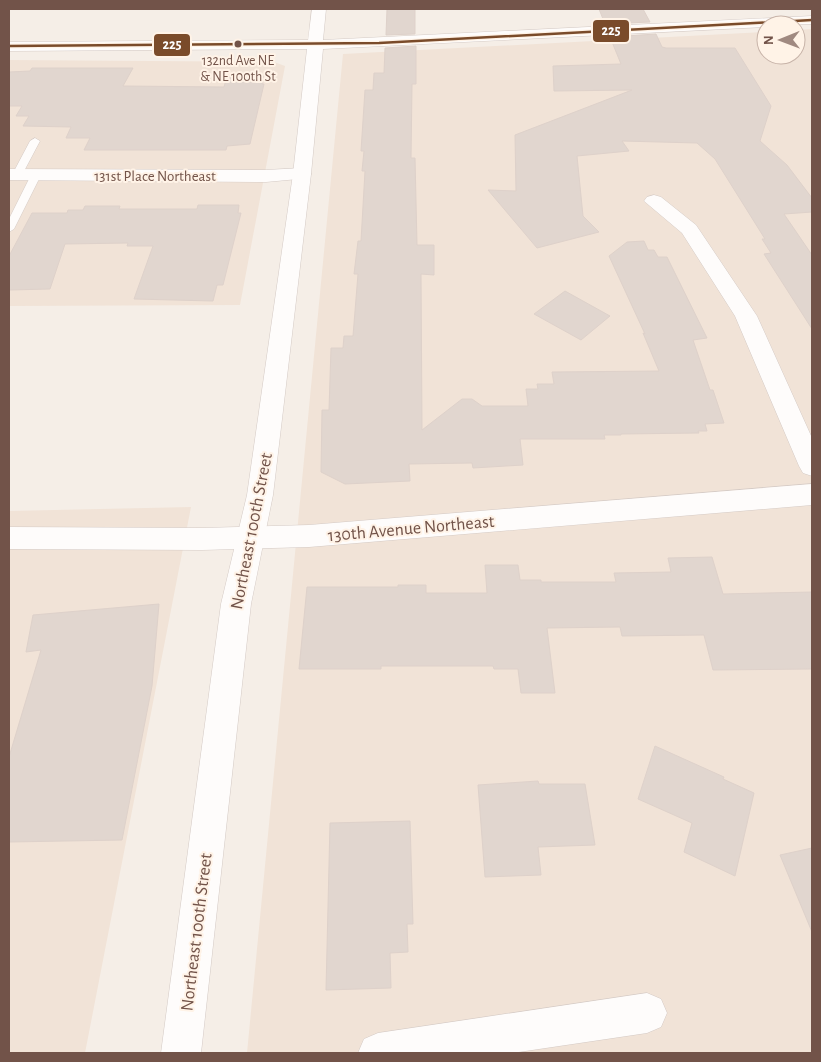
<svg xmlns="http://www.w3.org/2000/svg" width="821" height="1062" viewBox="0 0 821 1062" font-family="'Alegreya Sans',sans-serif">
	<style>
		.residential { fill: #f1e3d7 }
		.building { fill: #e1d6cf; stroke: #ded1ca }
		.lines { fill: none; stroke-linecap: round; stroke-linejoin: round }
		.service-casing { stroke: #d4cac5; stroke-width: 1 }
		.minor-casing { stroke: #d4cac5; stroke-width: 1 }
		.tertiary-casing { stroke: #d4cac5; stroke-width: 1 }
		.service { fill: #fefcfb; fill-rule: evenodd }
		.minor { fill: #fefcfb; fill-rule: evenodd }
		.tertiary { fill: #fefcfb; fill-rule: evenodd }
		.bus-1-casing { stroke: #fff3e7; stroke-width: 5 }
		.bus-1 { stroke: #7a4b2a; stroke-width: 2.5 }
		.bus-dot { fill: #725349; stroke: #fff3e7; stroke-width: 2 }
		.labels { text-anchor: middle; stroke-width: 4; stroke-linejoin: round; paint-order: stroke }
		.far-bus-label { font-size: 14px; fill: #725349; stroke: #fff3e7 }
		.far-street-label { font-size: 15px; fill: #725349; stroke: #fff3e7 }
		.street-label { font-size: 18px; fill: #725349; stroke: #fff3e7 }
		.line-badge { stroke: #fff3e7; stroke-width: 2 }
		.badge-label { font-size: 14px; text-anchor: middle; font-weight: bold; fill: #fff }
	</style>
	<rect width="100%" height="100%" fill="#f5eee7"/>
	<path class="residential" d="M 812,29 L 812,1053 L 247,1053 L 343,54 L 766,32 L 766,55 L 796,55 L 796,30 Z
		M 9,60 L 274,62 L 285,66 L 240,305 L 9,306 Z
		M 191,507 L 85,1053 L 9,1053 L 9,511 Z"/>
	<path class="building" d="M 387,9 L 415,9 L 415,34 L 386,35 Z
		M 599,9 L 643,9 L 650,22 L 605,24 Z
		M 656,34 L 662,47 L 666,48 L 735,48 L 771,106 L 760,141 L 787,165 L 812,198 L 812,212 L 784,214 L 812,255 L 812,329 L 764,254 L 771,253 L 762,239 L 765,239 L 715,159 L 697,143 L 622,141 L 629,151 L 577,156 L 583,216 L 599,232 L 537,248 L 488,190 L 516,191 L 515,135 L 632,90 L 554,91 L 553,66 L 621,64 L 610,37 Z
		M 416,46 L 416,84 L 412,84 L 411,158 L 415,158 L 417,245 L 434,245 L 434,275 L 421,274 L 422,430 L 462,399 L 472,399 L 482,406 L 528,406 L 526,389 L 538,389 L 537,384 L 554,384 L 552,372 L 659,371 L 643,333 L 645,334 L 609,256 L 627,242 L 644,241 L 648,250 L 654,250 L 658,257 L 667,257 L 707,338 L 693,340 L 710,390 L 713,390 L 724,423 L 705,424 L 707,431 L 698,431 L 699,433 L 621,434 L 621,435 L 604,435 L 605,439 L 520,439 L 523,465 L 473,468 L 472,463 L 409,464 L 410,481 L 345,484 L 321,472 L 322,410 L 329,410 L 331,348 L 343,348 L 344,336 L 353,336 L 358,274 L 354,274 L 358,241 L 361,241 L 365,171 L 362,171 L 364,151 L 361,151 L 365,90 L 373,90 L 374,73 L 384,73 L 385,48 Z
		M 32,68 L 133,68 L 123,86 L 224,87 L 227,76 L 264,76 L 262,84 L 264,84 L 250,144 L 227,146 L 226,150 L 84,150 L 90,138 L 66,138 L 71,127 L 23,126 L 29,116 L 16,116 L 22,106 L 9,106 L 9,72 L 30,71 Z
		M 198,205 L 239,205 L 238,213 L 241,213 L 223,285 L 217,285 L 213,301 L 134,299 L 153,246 L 127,246 L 128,243 L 65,244 L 50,289 L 9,290 L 9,256 L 32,213 L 67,213 L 68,210 L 83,210 L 85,206 L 120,206 L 119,209 L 197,209 Z
		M 565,291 L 610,316 L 581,340 L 534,314 Z
		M 712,557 L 723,594 L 812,592 L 812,669 L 713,670 L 704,635 L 622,636 L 620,627 L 547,628 L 555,693 L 521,693 L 518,669 L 494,669 L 493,666 L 381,666 L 381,669 L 299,669 L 307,587 L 398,587 L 398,585 L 426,585 L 426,593 L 487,593 L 485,565 L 518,565 L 520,580 L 541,580 L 541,582 L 616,582 L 614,573 L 671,572 L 668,558 Z
		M 159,604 L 152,686 L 122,840 L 9,842 L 9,757 L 41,650 L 26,652 L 33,615 Z
		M 655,746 L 724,777 L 723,779 L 754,793 L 735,876 L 684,852 L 692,823 L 638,799 Z
		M 538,781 L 539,784 L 585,784 L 595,845 L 538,847 L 541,875 L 485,877 L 478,785 Z
		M 410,821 L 413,924 L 407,924 L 408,952 L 390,953 L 391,988 L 326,990 L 330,823 Z
		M 812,848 L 812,932 L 780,855 Z"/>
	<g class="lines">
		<defs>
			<path id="service" d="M 35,138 L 40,141 L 22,175 L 17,178 L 13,177 L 12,175 L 30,141 Z
				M 36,172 L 41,175 L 14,229 L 9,232 L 9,219 L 31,175 Z"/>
			<path id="minor" d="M 302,168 L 309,170 L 311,174 L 309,178 L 266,182 L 9,180 L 9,169 L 266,170 Z
				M 654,195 L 661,197 L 696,225 L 757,316 L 812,438 L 812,476 L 803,473 L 799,466 L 735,316 L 682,233 L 644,201 L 647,197 Z
				M 812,484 L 812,505 L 309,547 L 202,550 L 9,549 L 9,527 L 202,528 L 309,525 Z
				M 647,993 L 661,999 L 667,1013 L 661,1027 L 647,1033 L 512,1053 L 358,1053 L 364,1039 L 378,1033 Z"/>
			<path id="tertiary" d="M 312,9 L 326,9 L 323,40 L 812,16 L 812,24 L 766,25 L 766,27 L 323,49 L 311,174 L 273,495 L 251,604 L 201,1053 L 161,1053 L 221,604 L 247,495 L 293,174 L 307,49 L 9,51 L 9,42 L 308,40 Z"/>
		</defs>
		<use href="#service" class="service-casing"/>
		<use href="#minor" class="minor-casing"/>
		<use href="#tertiary" class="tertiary-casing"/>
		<use href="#service" class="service"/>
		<use href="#minor" class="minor"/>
		<use href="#tertiary" class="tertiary"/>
		<defs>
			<path id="bus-1" d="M 9,46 L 379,43 L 812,20"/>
		</defs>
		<use href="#bus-1" class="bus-1-casing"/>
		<use href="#bus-1" class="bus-1"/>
	</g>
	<circle class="bus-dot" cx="238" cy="44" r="4.5"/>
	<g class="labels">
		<g class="far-bus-label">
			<text x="238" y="65">132nd Ave NE<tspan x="238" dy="16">&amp; NE 100th St</tspan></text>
		</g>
		<g class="far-street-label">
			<text x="155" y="181">131st Place Northeast</text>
		</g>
		<g class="street-label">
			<text transform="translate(411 528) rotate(-5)" y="6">130th Avenue Northeast</text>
			<text transform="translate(251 531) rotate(-79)" y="6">Northeast 100th Street</text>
			<text transform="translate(196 932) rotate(-83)" y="6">Northeast 100th Street</text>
		</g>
	</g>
	<g class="line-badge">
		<rect x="592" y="19" width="38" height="24" rx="5" fill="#7a4b2a"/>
		<rect x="153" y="33" width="38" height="24" rx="5" fill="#7a4b2a"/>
	</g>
	<g class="badge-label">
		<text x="611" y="35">225</text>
		<text x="172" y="49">225</text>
	</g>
	<rect width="821" height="1062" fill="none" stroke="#725349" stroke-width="20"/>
	<g transform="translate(781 40) rotate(269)"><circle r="24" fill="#fff3e7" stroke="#c7b3a8"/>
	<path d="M0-4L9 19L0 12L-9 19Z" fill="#a08980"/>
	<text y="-8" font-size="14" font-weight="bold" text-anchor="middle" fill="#725349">N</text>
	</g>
</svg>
